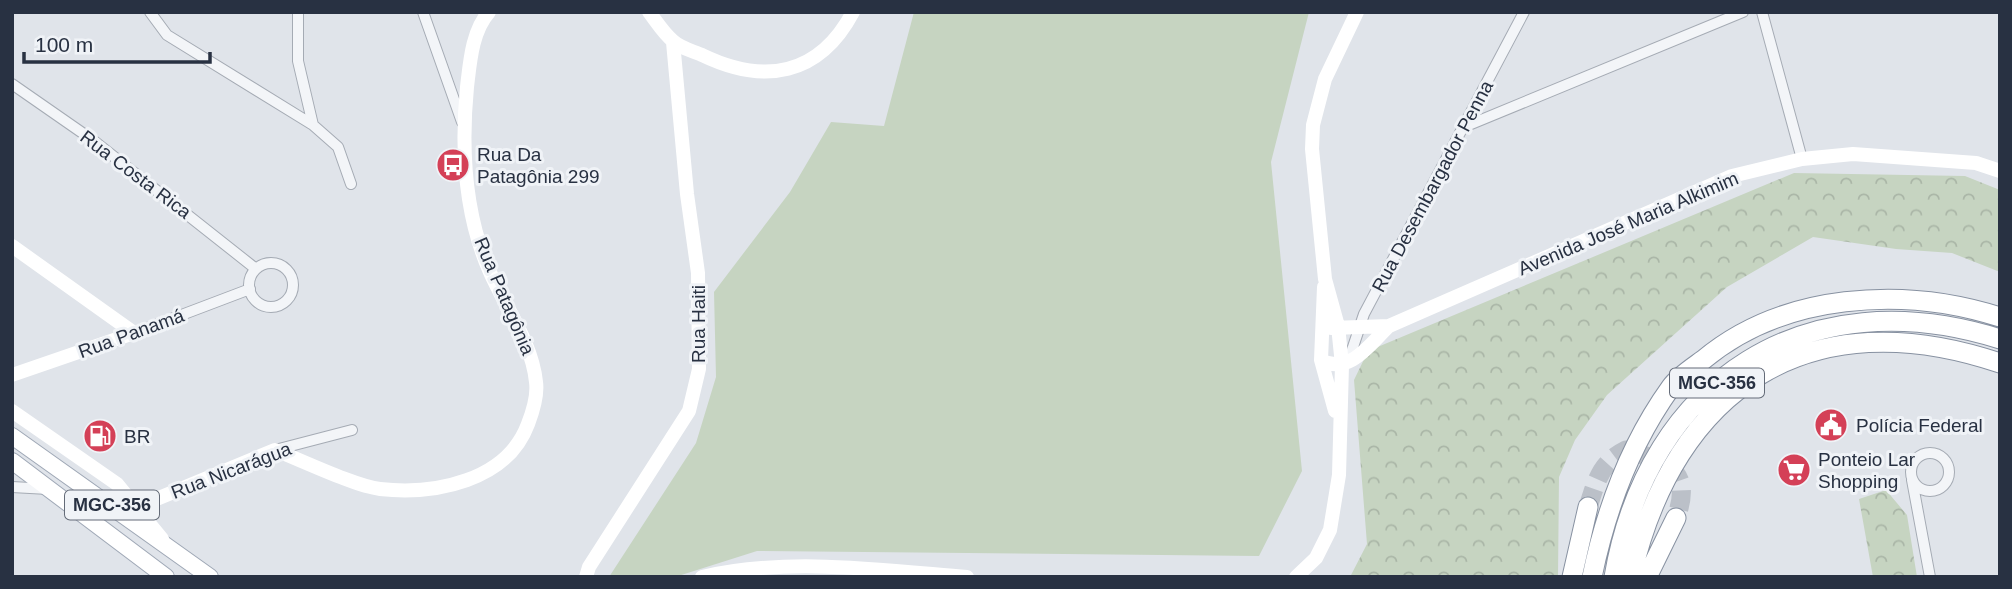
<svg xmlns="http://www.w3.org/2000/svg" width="2012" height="589" viewBox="0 0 2012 589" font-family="Arial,sans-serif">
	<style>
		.green { fill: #c6d4c1 }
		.forest { fill: url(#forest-crowns) }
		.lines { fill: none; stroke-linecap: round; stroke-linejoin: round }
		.highway-tunnel { stroke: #bbc0c8; stroke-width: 19; stroke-dasharray: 19 10; stroke-linecap: butt }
		.street-casing { stroke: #a5abb4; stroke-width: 12 }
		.primary-casing { stroke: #9fa8b6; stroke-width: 18 }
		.highway-casing { stroke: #8791a1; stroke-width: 21 }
		.street { stroke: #f3f5f8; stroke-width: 10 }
		.secondary { stroke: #fff; stroke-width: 14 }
		.primary { stroke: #fff; stroke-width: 16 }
		.highway { stroke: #fff; stroke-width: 19 }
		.labels { text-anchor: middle; stroke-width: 6; stroke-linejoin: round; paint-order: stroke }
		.shield { fill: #f0f3f7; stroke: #646b78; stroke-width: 2 }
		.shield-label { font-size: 18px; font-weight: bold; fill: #283142 }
		.poi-label { font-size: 19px; fill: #283142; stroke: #f0f3f7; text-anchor: start }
		.street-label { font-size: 19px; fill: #283142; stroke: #f0f3f7 }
	</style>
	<defs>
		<pattern id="forest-crowns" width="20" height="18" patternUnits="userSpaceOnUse" patternTransform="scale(1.75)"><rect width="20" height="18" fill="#c6d4c1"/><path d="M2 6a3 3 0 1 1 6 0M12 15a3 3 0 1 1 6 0" fill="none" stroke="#aab6a7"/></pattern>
	</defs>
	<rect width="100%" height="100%" fill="#e0e4ea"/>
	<path class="green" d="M 914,12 L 1309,12 L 1271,162 L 1302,471 L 1259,556 L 757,551 L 675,577 L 609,577 L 696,443 L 716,377 L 714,292 L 790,192 L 831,122 L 884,126 Z"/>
	<path class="forest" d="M 1794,173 L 1965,176 L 2000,190 L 2000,272 L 1952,253 L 1896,249 L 1813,237 L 1727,287 L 1607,395 L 1575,440 L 1559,477 L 1558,577 L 1350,577 L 1367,544 L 1354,380 L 1368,351 Z
		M 1886,490 L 1907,515 L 1917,577 L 1873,577 L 1859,499 Z"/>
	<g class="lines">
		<path class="highway-tunnel" d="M 1588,507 C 1597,480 1600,463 1626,450 C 1668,462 1693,470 1676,518"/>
		<defs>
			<path id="street" d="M 150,12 L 167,35 L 313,125 L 338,147 L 351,184
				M 298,12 L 298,61 L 313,125
				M 423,12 L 462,122
				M 1762,12 L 1802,159
				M 12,84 L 94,141 L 256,269
				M 1464,127 L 1743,12
				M249 285a22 22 0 1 1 44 0a22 22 0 1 1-44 0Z
				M 134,333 L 250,289
				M 1348,362 L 1364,314 L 1524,12
				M 275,450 L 352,430
				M1911 472a19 19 0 1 1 38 0a19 19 0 1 1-38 0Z
				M 1912,480 L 1930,577
				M 12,487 L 48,489"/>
			<path id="primary" d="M 12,436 L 210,577
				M 12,461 L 166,577"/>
			<path id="highway" d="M 1572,577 L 1588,507
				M 1592,577 C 1606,509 1630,444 1671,387 C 1678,377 1692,368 1703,360 C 1783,293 1903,286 2000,317
				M 1614,577 C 1648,379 1807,278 2000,339
				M 1631,577 C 1675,386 1810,299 2000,363
				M 1647,577 L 1676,518"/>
		</defs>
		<use href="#street" class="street-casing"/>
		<use href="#primary" class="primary-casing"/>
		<use href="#highway" class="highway-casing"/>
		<use href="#street" class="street"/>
		<path class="secondary" d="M 649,12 C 656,21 664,34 673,41 C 680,48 693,51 702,55 C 764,85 819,76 853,12
			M 12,246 L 134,333
			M 1324,287 L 1321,360 L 1335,411
			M 1331,328 L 1389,326
			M 1321,360 C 1349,376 1370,344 1389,326 L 1732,176 L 1802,159 L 1853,154 L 1976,163 L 2000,171
			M 12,375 L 134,333
			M 12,411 L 117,484 L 162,539
			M 132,504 L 142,505 L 275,450 C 301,460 355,486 380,489 C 435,495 507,481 528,424 C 533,411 538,396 536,382 C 532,342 505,307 489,270 C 464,212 461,149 467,87 C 470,62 472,31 489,12
			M 586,577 L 589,567 L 689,411 L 699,369 L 698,273 L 687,194 L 673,42
			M 702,577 C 785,557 882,570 967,577
			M 1296,577 L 1316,558 L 1330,530 L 1339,475 L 1342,365 L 1338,326 L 1325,279 L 1312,149 L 1313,125 L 1325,79 L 1357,12"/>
		<use href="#primary" class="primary"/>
		<use href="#highway" class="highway"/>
	</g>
	<defs>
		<symbol id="bus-disc" viewBox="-11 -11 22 22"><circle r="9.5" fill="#d44057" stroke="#f0f3f7"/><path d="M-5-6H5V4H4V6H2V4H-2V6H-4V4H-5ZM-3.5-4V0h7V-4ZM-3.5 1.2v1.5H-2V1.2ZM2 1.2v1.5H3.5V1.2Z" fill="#fff"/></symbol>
		<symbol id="civic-disc" viewBox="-11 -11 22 22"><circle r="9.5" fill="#d44057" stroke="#f0f3f7"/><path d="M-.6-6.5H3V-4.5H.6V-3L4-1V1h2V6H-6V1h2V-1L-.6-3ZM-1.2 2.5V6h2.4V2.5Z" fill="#fff"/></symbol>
		<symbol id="fuel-disc" viewBox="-11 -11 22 22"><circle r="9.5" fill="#d44057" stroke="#f0f3f7"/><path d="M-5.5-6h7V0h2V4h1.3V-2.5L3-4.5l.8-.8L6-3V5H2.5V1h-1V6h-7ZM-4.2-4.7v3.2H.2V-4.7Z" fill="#fff"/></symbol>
		<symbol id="supermarket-disc" viewBox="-11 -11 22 22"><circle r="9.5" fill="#d44057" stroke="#f0f3f7"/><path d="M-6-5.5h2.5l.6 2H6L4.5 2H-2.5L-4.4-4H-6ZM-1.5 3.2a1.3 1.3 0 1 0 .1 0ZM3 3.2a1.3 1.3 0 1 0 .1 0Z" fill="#fff"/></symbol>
	</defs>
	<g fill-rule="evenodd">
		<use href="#bus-disc" x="434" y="146" width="38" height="38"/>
		<use href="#civic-disc" x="1812" y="406" width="38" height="38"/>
		<use href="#fuel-disc" x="81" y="417" width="38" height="38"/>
		<use href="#supermarket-disc" x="1775" y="451" width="38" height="38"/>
	</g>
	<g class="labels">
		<g class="shield">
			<rect x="1670" y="368.5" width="94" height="29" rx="5"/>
			<rect x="65" y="490.5" width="94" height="29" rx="5"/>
		</g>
		<g class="shield-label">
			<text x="1717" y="389">MGC-356</text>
			<text x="112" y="511">MGC-356</text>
		</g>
		<g class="poi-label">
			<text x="477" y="161">Rua Da<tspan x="477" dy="22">Patagônia 299</tspan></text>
			<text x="1856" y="432">Polícia Federal</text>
			<text x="124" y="443">BR</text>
			<text x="1818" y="466">Ponteio Lar<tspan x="1818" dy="22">Shopping</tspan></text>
		</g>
		<g class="street-label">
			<text transform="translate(136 174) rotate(37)" y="7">Rua Costa Rica</text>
			<text transform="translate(1432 186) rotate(-62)" y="7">Rua Desembargador Penna</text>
			<text transform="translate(1628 223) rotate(-23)" y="7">Avenida José Maria Alkimim</text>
			<text transform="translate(505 296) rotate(67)" y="7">Rua Patagônia</text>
			<text transform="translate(698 324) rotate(-90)" y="7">Rua Haiti</text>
			<text transform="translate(131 333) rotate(-20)" y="7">Rua Panamá</text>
			<text transform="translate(231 470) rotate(-21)" y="7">Rua Nicarágua</text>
		</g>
	</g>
	<rect width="2012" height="589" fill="none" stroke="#283142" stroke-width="28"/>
	<path d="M24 52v10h186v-10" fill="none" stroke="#283142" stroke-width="3.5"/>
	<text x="35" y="52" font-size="21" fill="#283142" stroke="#f0f3f7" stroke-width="5" paint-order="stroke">100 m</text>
</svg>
